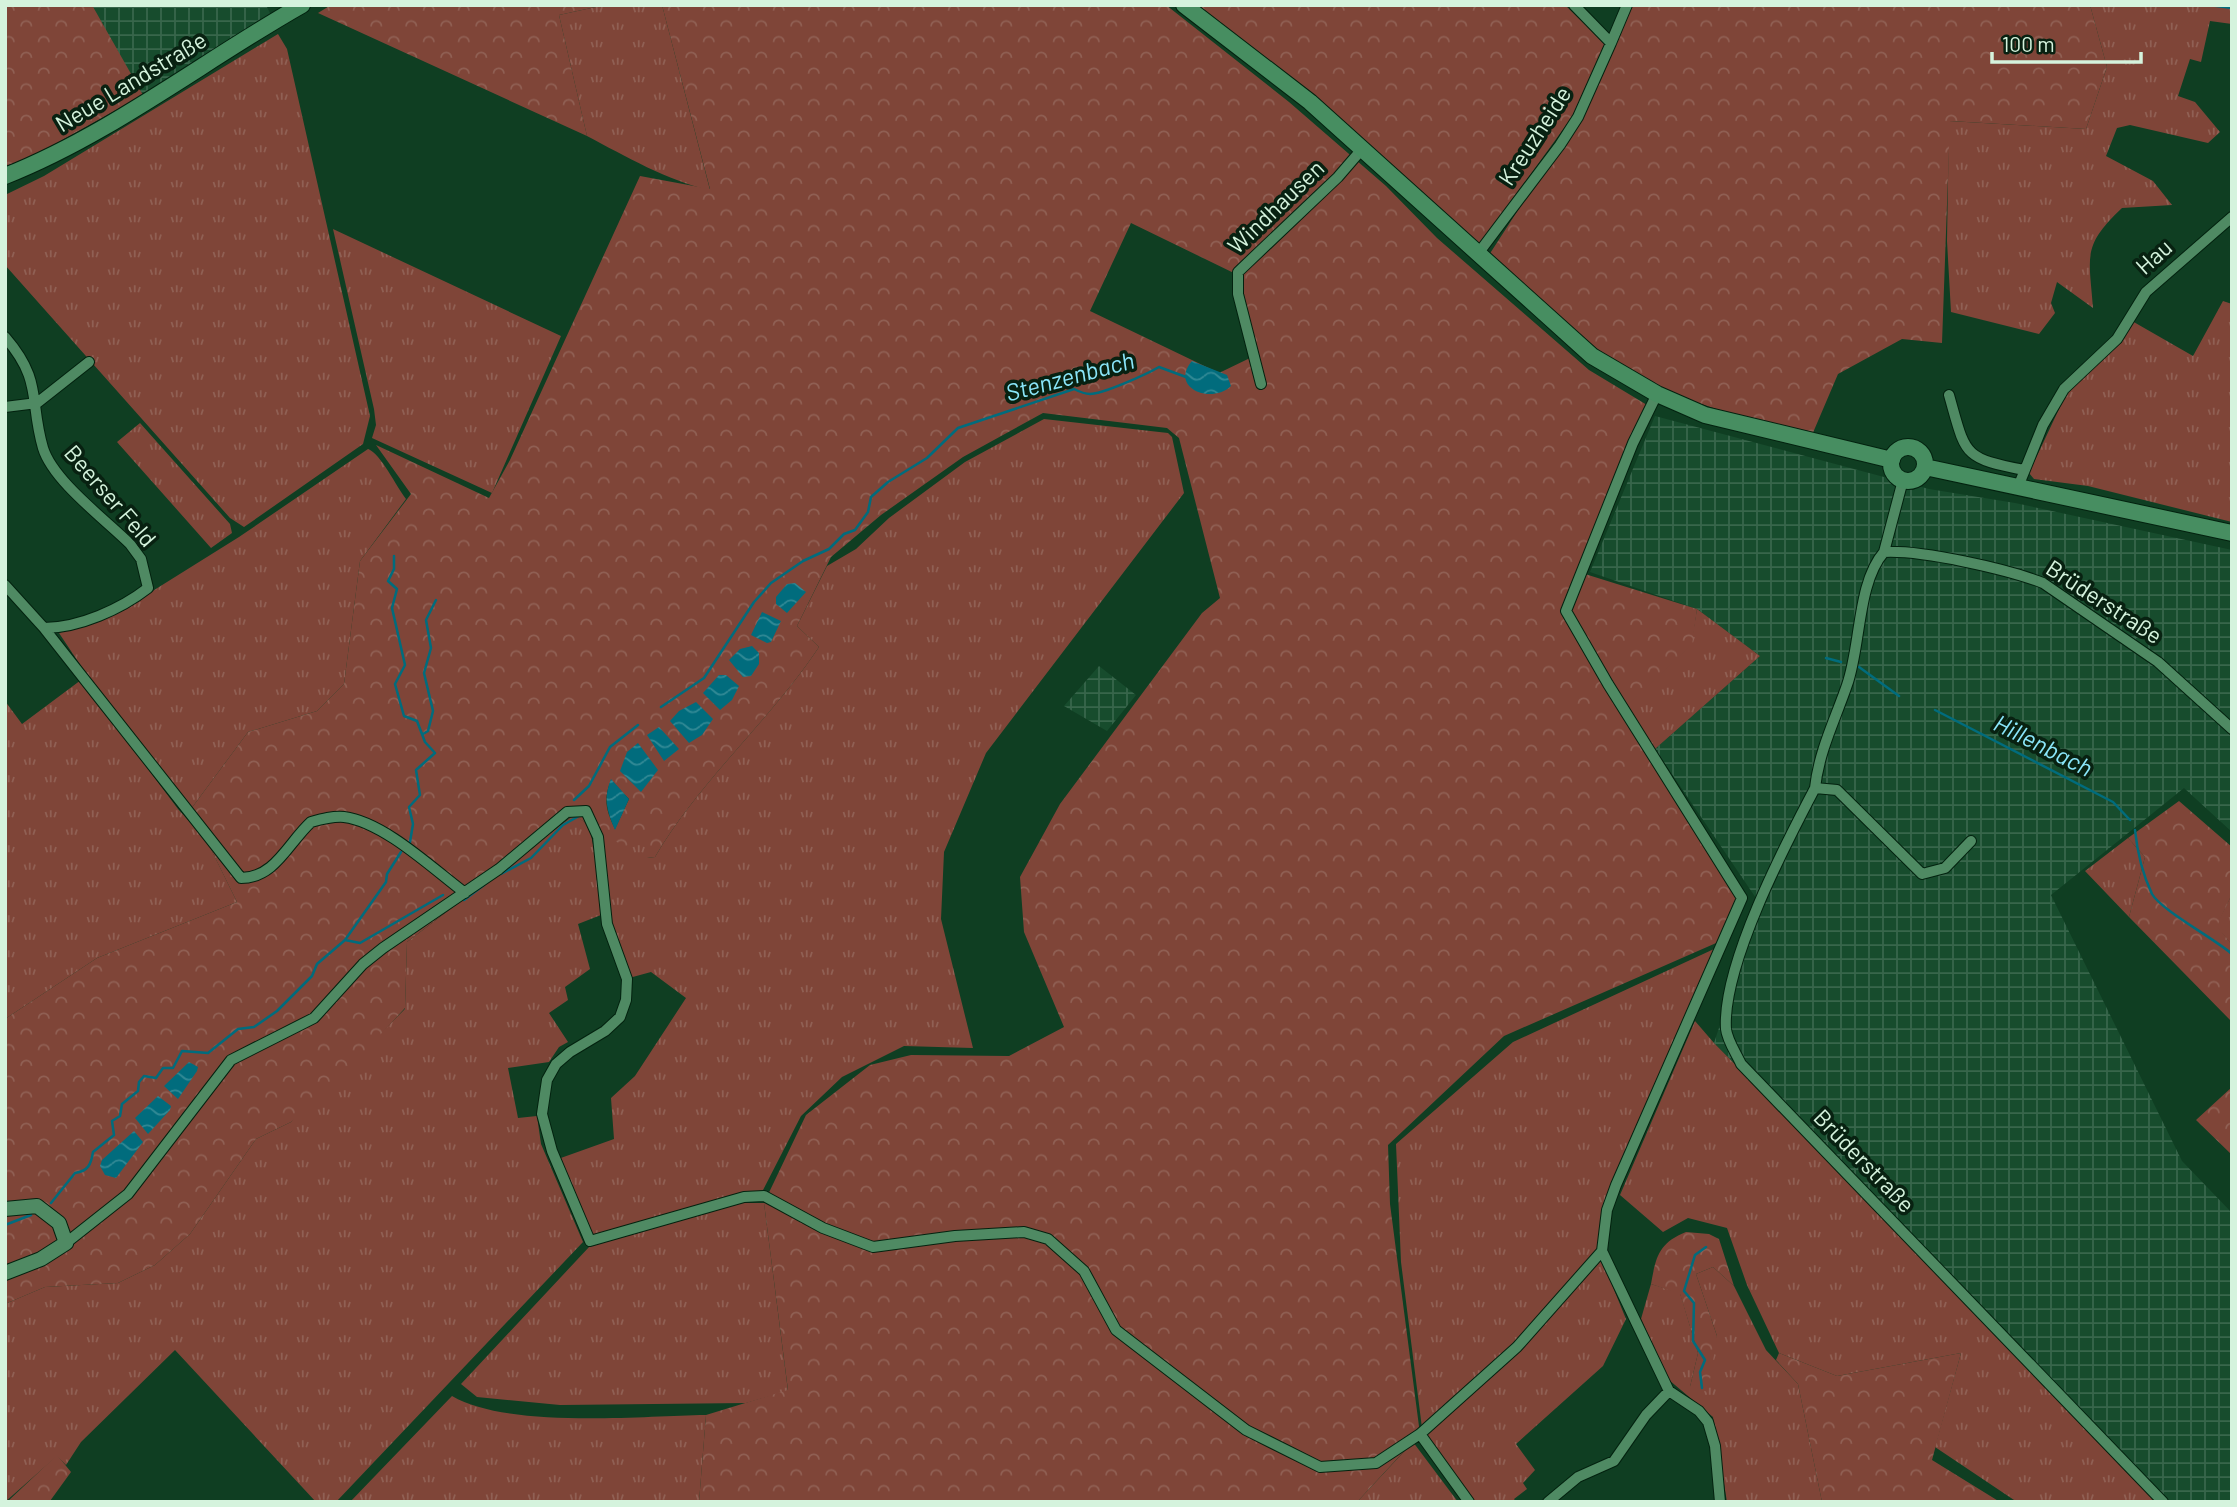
<svg xmlns="http://www.w3.org/2000/svg" width="2237" height="1507" viewBox="0 0 2237 1507" font-family="Barlow,sans-serif">
	<style>
		.industrial { fill: url(#industrial-grid) }
		.grass { fill: url(#grass-tufts) }
		.forest { fill: url(#forest-crowns); fill-rule: evenodd }
		.water { fill: url(#water-waves) }
		.lines { fill: none; stroke-linecap: round; stroke-linejoin: round }
		.stream { stroke: #016c7d; stroke-width: 2.5 }
		.minor-casing { stroke: #03220f; stroke-width: 12 }
		.tertiary-casing { stroke: #03220f; stroke-width: 16 }
		.secondary-casing { stroke: #03220f; stroke-width: 18 }
		.minor { stroke: #4f8a63; stroke-width: 10 }
		.tertiary { stroke: #4f8a63; stroke-width: 14 }
		.secondary { stroke: #478e61; stroke-width: 16 }
		.labels { text-anchor: middle; stroke-width: 7; stroke-linejoin: round; paint-order: stroke }
		.street-label { font-size: 23px; fill: #d5f3dd; stroke: #082111 }
		.water-label { font-size: 24px; font-style: italic; fill: #8ae6fa; stroke: #082111 }
	</style>
	<defs>
		<pattern id="industrial-grid" width="8" height="8" patternUnits="userSpaceOnUse" patternTransform="scale(1.75)"><rect width="8" height="8" fill="#174c2d"/><path d="M0 4h8M4 0v8" fill="none" stroke="#38664b"/></pattern>
		<pattern id="grass-tufts" width="24" height="20" patternUnits="userSpaceOnUse" patternTransform="scale(1.75)"><rect width="24" height="20" fill="#7f4538"/><path d="M3 7l-1-3M5 7V3M7 7l1-3M15 17l-1-3M17 17v-4M19 17l1-3" fill="none" stroke="#906054"/></pattern>
		<pattern id="forest-crowns" width="20" height="18" patternUnits="userSpaceOnUse" patternTransform="scale(1.75)"><rect width="20" height="18" fill="#7f4538"/><path d="M2 6a3 3 0 1 1 6 0M12 15a3 3 0 1 1 6 0" fill="none" stroke="#906054"/></pattern>
		<pattern id="water-waves" width="16" height="10" patternUnits="userSpaceOnUse" patternTransform="scale(1.75)"><rect width="16" height="10" fill="#016c7d"/><path d="M0 5q4-4 8 0t8 0" fill="none" stroke="#318995"/></pattern>
	</defs>
	<rect width="100%" height="100%" fill="#0f3e22"/>
	<path class="industrial" d="M 266,5 L 272,17 L 143,95 L 91,6 Z
		M 1655,416 L 1929,489 L 2015,503 L 2232,550 L 2232,832 L 2184,788 L 2051,895 L 2182,1161 L 2232,1213 L 2232,1502 L 2170,1502 L 1714,1043 L 1760,904 L 1655,749 L 1760,656 L 1697,609 L 1590,572 Z
		M 1099,666 L 1136,695 L 1107,731 L 1064,706 Z"/>
	<path class="grass" d="M 605,5 L 662,5 L 710,190 C 668,181 625,156 587,136 L 559,15 Z
		M 2090,5 L 2232,5 L 2232,24 L 2210,21 L 2201,62 L 2190,59 L 2178,96 L 2195,102 L 2220,132 L 2208,143 L 2130,125 L 2117,128 L 2106,156 L 2153,181 L 2172,205 L 2122,208 C 2082,246 2089,255 2093,308 L 2057,282 L 2051,303 L 2055,313 L 2039,334 L 1951,312 L 1947,241 L 1949,121 L 2086,129 L 2107,67 Z
		M 278,34 L 287,49 L 370,416 L 363,444 L 244,527 L 230,518 L 5,265 L 5,195 L 44,176 Z
		M 333,229 L 561,336 L 492,493 L 372,438 L 376,425 L 374,409 Z
		M 2223,301 L 2232,304 L 2232,522 L 2088,486 L 2034,479 L 2029,473 L 2067,392 L 2121,343 L 2132,321 L 2193,356 Z
		M 1044,419 L 1168,433 L 1172,437 L 1184,493 L 986,753 L 944,852 L 941,919 L 973,1048 L 904,1046 L 842,1077 L 801,1116 L 762,1192 L 591,1236 L 558,1159 L 614,1139 L 611,1098 L 635,1076 L 686,998 L 651,972 L 629,978 L 610,923 L 600,831 L 647,831 L 647,858 L 655,857 C 700,780 770,721 819,647 L 797,626 L 827,566 L 856,549 L 889,518 L 965,462 Z
		M 140,423 L 230,524 L 232,533 L 211,548 L 117,442 Z
		M 368,449 C 381,454 396,486 406,499 L 360,561 L 344,684 L 317,711 L 248,732 L 191,809 L 87,675 L 59,633 L 127,607 L 239,537 Z
		M 1697,609 L 1760,656 L 1655,749 L 1625,707 L 1691,645 Z
		M 81,680 L 178,809 L 207,841 L 237,902 L 97,958 L 5,1019 L 5,701 L 22,724 Z
		M 574,815 L 589,825 L 598,869 L 601,915 L 578,924 L 590,969 L 565,987 L 568,1000 L 549,1013 L 568,1042 L 559,1047 L 549,1062 L 508,1068 L 518,1118 L 537,1116 L 541,1144 L 583,1242 L 336,1502 L 316,1502 L 175,1350 L 81,1442 L 66,1465 L 57,1456 L 5,1502 L 5,1304 L 45,1287 L 118,1283 L 155,1265 L 190,1234 L 256,1139 L 291,1122 L 405,1009 L 407,942 Z
		M 2128,838 L 2145,857 L 2129,917 L 2085,871 Z
		M 2232,894 L 2232,945 L 2216,926 Z
		M 1714,949 L 1602,1212 L 1599,1250 L 1514,1346 L 1422,1428 L 1401,1262 L 1396,1144 L 1513,1042 Z
		M 1695,1021 L 1714,1043 L 2166,1502 L 2017,1502 L 1935,1447 L 1961,1353 L 1837,1376 L 1779,1353 L 1747,1285 L 1727,1228 L 1688,1218 L 1663,1232 L 1620,1195 Z
		M 741,1203 L 764,1203 L 788,1391 L 746,1403 L 560,1405 L 477,1397 L 461,1384 L 590,1246 Z
		M 1601,1258 L 1626,1319 L 1603,1366 L 1516,1444 L 1535,1470 L 1523,1483 L 1527,1489 L 1514,1499 L 1516,1502 L 1471,1502 L 1425,1435 Z
		M 1713,1267 L 1734,1286 L 1766,1350 L 1798,1384 L 1822,1502 L 1727,1502 L 1713,1417 L 1669,1380 L 1641,1319 L 1651,1284 L 1680,1293 L 1698,1353 L 1690,1387 L 1717,1336 L 1696,1274 Z
		M 452,1396 C 509,1429 638,1416 706,1415 L 699,1502 L 350,1502 Z
		M 1413,1442 L 1458,1502 L 1357,1502 Z"/>
	<path class="forest" d="M 5,5 L 92,5 L 143,95 L 28,159 L 5,166 Z
		M 331,5 L 605,5 L 559,15 L 587,136 L 318,13 Z
		M 662,5 L 1166,5 L 1289,102 L 1386,186 L 1437,238 L 1589,370 L 1647,405 L 1585,574 L 1697,609 L 1692,645 L 1624,709 L 1742,898 L 1723,940 L 1504,1036 L 1388,1145 L 1390,1204 L 1420,1434 L 1357,1502 L 699,1502 L 706,1415 L 788,1390 L 764,1203 L 806,1115 L 870,1065 L 911,1055 L 1009,1056 L 1064,1027 L 1024,932 L 1020,877 L 1060,804 L 1202,613 L 1220,598 L 1179,438 L 1167,428 L 1043,413 L 963,457 L 881,515 L 831,557 L 797,626 L 819,647 C 770,721 700,780 655,857 L 647,858 L 647,832 L 625,847 L 573,815 L 407,942 L 405,1008 L 318,1102 L 291,1122 L 256,1139 L 190,1234 L 155,1265 L 118,1283 L 45,1287 L 5,1304 L 5,1019 L 97,958 L 237,902 L 191,809 L 248,732 L 317,711 L 344,684 L 360,561 L 411,494 L 376,445 L 489,498 L 510,460 L 640,176 L 710,189 ZM 1131,223 L 1240,276 L 1250,358 L 1219,373 L 1090,311 ZM 611,780 L 629,799 L 615,829 C 606,811 603,799 611,780 Z
		M 1194,5 L 1565,5 L 1605,44 L 1572,117 L 1477,248 Z
		M 1627,5 L 2090,5 L 2107,67 L 2086,129 L 1950,121 L 1942,343 L 1902,339 L 1838,374 L 1812,435 C 1759,420 1702,409 1653,384 C 1591,352 1541,302 1489,255 L 1578,117 Z
		M 2179,801 L 2232,847 L 2232,894 L 2217,926 L 2232,945 L 2232,1022 L 2129,917 L 2145,857 L 2128,838 Z
		M 2232,1087 L 2232,1155 L 2196,1120 Z
		M 1686,1232 L 1709,1234 L 1719,1239 L 1734,1286 L 1713,1267 L 1696,1274 L 1717,1336 L 1708,1392 L 1690,1387 L 1698,1353 L 1680,1294 L 1651,1284 C 1656,1256 1659,1243 1686,1232 Z
		M 1779,1353 L 1837,1376 L 1961,1353 L 1932,1460 L 2000,1502 L 1822,1502 L 1798,1384 L 1776,1360 Z
		M 57,1455 L 71,1472 L 50,1501 L 7,1502 Z"/>
	<path class="water" d="M 1192,361 L 1227,375 L 1231,386 C 1211,405 1169,388 1192,361 Z
		M 795,583 L 806,592 L 787,613 L 776,604 L 776,597 L 787,584 Z
		M 762,612 L 781,621 L 771,642 L 767,643 L 751,635 Z
		M 752,646 L 759,653 L 759,664 L 751,676 L 743,677 L 729,660 L 740,649 Z
		M 719,675 L 726,675 L 739,686 L 732,700 L 720,710 L 703,693 Z
		M 696,702 L 713,719 L 702,735 L 689,743 L 670,721 L 679,711 Z
		M 659,727 L 679,749 L 664,761 L 647,735 Z
		M 638,743 L 658,770 L 641,792 L 620,771 L 627,752 Z
		M 611,779 L 629,799 L 615,830 C 607,811 603,799 611,779 Z
		M 189,1062 L 198,1067 L 197,1071 L 178,1099 L 164,1086 Z
		M 158,1096 L 171,1106 L 170,1110 L 148,1134 L 135,1118 Z
		M 134,1131 L 143,1142 L 116,1178 L 105,1175 L 100,1166 L 102,1160 Z"/>
	<g class="lines">
		<path class="stream" d="M 2209,5 L 2232,8
			M 394,556 L 394,569 L 388,581 L 397,589 L 392,608 L 405,665 L 395,684 L 404,716 L 417,721 L 425,742 L 435,753 L 416,770 L 420,795 L 409,807 L 413,824 L 410,842
			M 1826,658 L 1841,662
			M 1859,667 L 1899,696
			M 661,707 L 704,678 L 754,602 L 771,583 L 803,561 L 829,549 L 844,534 L 855,530 L 868,512 L 871,497 L 888,482 L 927,458 L 958,428 L 1074,389 C 1078,391 1085,394 1090,394 C 1103,394 1147,374 1159,367 L 1186,377
			M 1935,710 L 2113,802 L 2130,820
			M 423,734 L 428,731 L 433,711 L 424,673 L 431,648 L 426,620 L 436,600
			M 574,800 L 589,786 L 610,747 L 638,725
			M 2135,830 C 2137,850 2143,875 2152,894 C 2161,910 2215,939 2232,954
			M 501,874 L 531,858 L 563,825 L 579,816
			M 464,900 L 484,885
			M 345,940 L 386,882 L 387,874 L 401,852
			M 51,1203 L 75,1173 C 88,1171 91,1165 93,1152 L 114,1135 L 112,1121 L 120,1116 L 122,1104 L 138,1091 L 139,1082 L 144,1076 L 156,1078 L 163,1068 L 173,1068 L 182,1051 L 208,1053 L 238,1029 L 254,1027 L 277,1011 L 312,976 L 317,964 L 345,940 L 360,943 L 443,895
			M 5,1225 L 31,1215
			M 1702,1388 L 1700,1372 L 1705,1360 L 1693,1341 L 1694,1303 L 1684,1291 L 1695,1255 L 1706,1247"/>
		<defs>
			<path id="minor" d="M 1611,43 L 1627,5
				M 1477,255 L 1560,145 L 1578,117 L 1611,43 L 1574,5
				M 5,337 C 43,381 29,400 43,448 C 53,481 106,520 130,544 L 141,559 L 148,588 C 121,609 79,628 44,628
				M 1261,384 L 1238,294 L 1238,272 L 1338,177 L 1363,148
				M 1657,394 L 1633,443 L 1566,611 L 1608,684 L 1742,898 L 1616,1185 L 1607,1210 L 1602,1251 L 1669,1391 L 1699,1411 L 1708,1422 L 1715,1446 L 1720,1502
				M 1949,395 C 1966,455 1962,458 2024,470
				M 5,407 L 37,403 L 89,362
				M 2018,487 L 2043,425 L 2064,389 L 2117,339 L 2146,292 L 2232,217
				M 1884,552 L 1903,480
				M 5,585 L 44,628 L 241,878 C 275,878 288,843 311,822 C 322,819 333,816 344,817 C 384,822 433,869 465,893
				M 1815,788 C 1785,845 1722,966 1726,1029 C 1727,1040 1736,1053 1741,1064 L 2163,1502
				M 1971,841 L 1945,868 L 1922,874 L 1837,790 L 1815,788 C 1819,751 1835,720 1847,685 C 1861,646 1857,583 1884,552 C 1922,550 2007,569 2043,583 L 2158,662 L 2232,729
				M 66,1243 L 128,1194 L 231,1060 L 314,1018 L 363,964 L 383,948 L 499,869 L 567,812 L 586,811 L 598,837 L 607,924 L 627,979 L 626,1000 L 620,1017 L 605,1031 L 570,1052 L 556,1064 L 547,1080 L 542,1114 L 552,1151 L 590,1241 L 744,1197 L 764,1196 L 823,1228 L 873,1247 L 955,1236 L 1024,1232 L 1048,1239 L 1084,1271 L 1116,1330 L 1246,1430 L 1320,1467 L 1376,1463 L 1420,1434 L 1517,1347 L 1602,1251
				M 1420,1434 L 1469,1502
				M 1548,1502 L 1578,1477 L 1614,1461 L 1646,1415 L 1669,1391"/>
			<path id="tertiary" d="M 5,1209 L 37,1206 L 59,1223 L 66,1243 L 41,1259 L 5,1273"/>
			<path id="secondary" d="M 1184,5 L 1310,102 L 1592,356 L 1657,394 L 1705,415 L 1892,460
				M 5,176 C 111,134 203,61 302,5
				M1891 464a17 17 0 1 1 34 0a17 17 0 1 1-34 0Z
				M 1925,467 L 2232,533"/>
		</defs>
		<use href="#minor" class="minor-casing"/>
		<use href="#tertiary" class="tertiary-casing"/>
		<use href="#secondary" class="secondary-casing"/>
		<use href="#minor" class="minor"/>
		<use href="#tertiary" class="tertiary"/>
		<use href="#secondary" class="secondary"/>
	</g>
	<g class="labels">
		<g class="street-label">
			<text transform="translate(131 82) rotate(-31)" y="8">Neue Landstraße</text>
			<text transform="translate(1535 136) rotate(-57)" y="8">Kreuzheide</text>
			<text transform="translate(1276 207) rotate(-44)" y="8">Windhausen</text>
			<text transform="translate(2154 257) rotate(-42)" y="8">Hau</text>
			<text transform="translate(110 496) rotate(49)" y="8">Beerser Feld</text>
			<text transform="translate(2104 602) rotate(33)" y="8">Brüderstraße</text>
			<text transform="translate(1864 1161) rotate(46)" y="8">Brüderstraße</text>
		</g>
		<g class="water-label">
			<text transform="translate(1070 377) rotate(-15)" y="8">Stenzenbach</text>
			<text transform="translate(2043 746) rotate(27)" y="8">Hillenbach</text>
		</g>
	</g>
	<rect width="2237" height="1507" fill="none" stroke="#d5f3dd" stroke-width="14"/>
	<path d="M1992 52v10h149v-10" fill="none" stroke="#d5f3dd" stroke-width="3.5"/>
	<text x="2002" y="52" font-size="21" fill="#d5f3dd" stroke="#082111" stroke-width="5" paint-order="stroke">100 m</text>
</svg>
